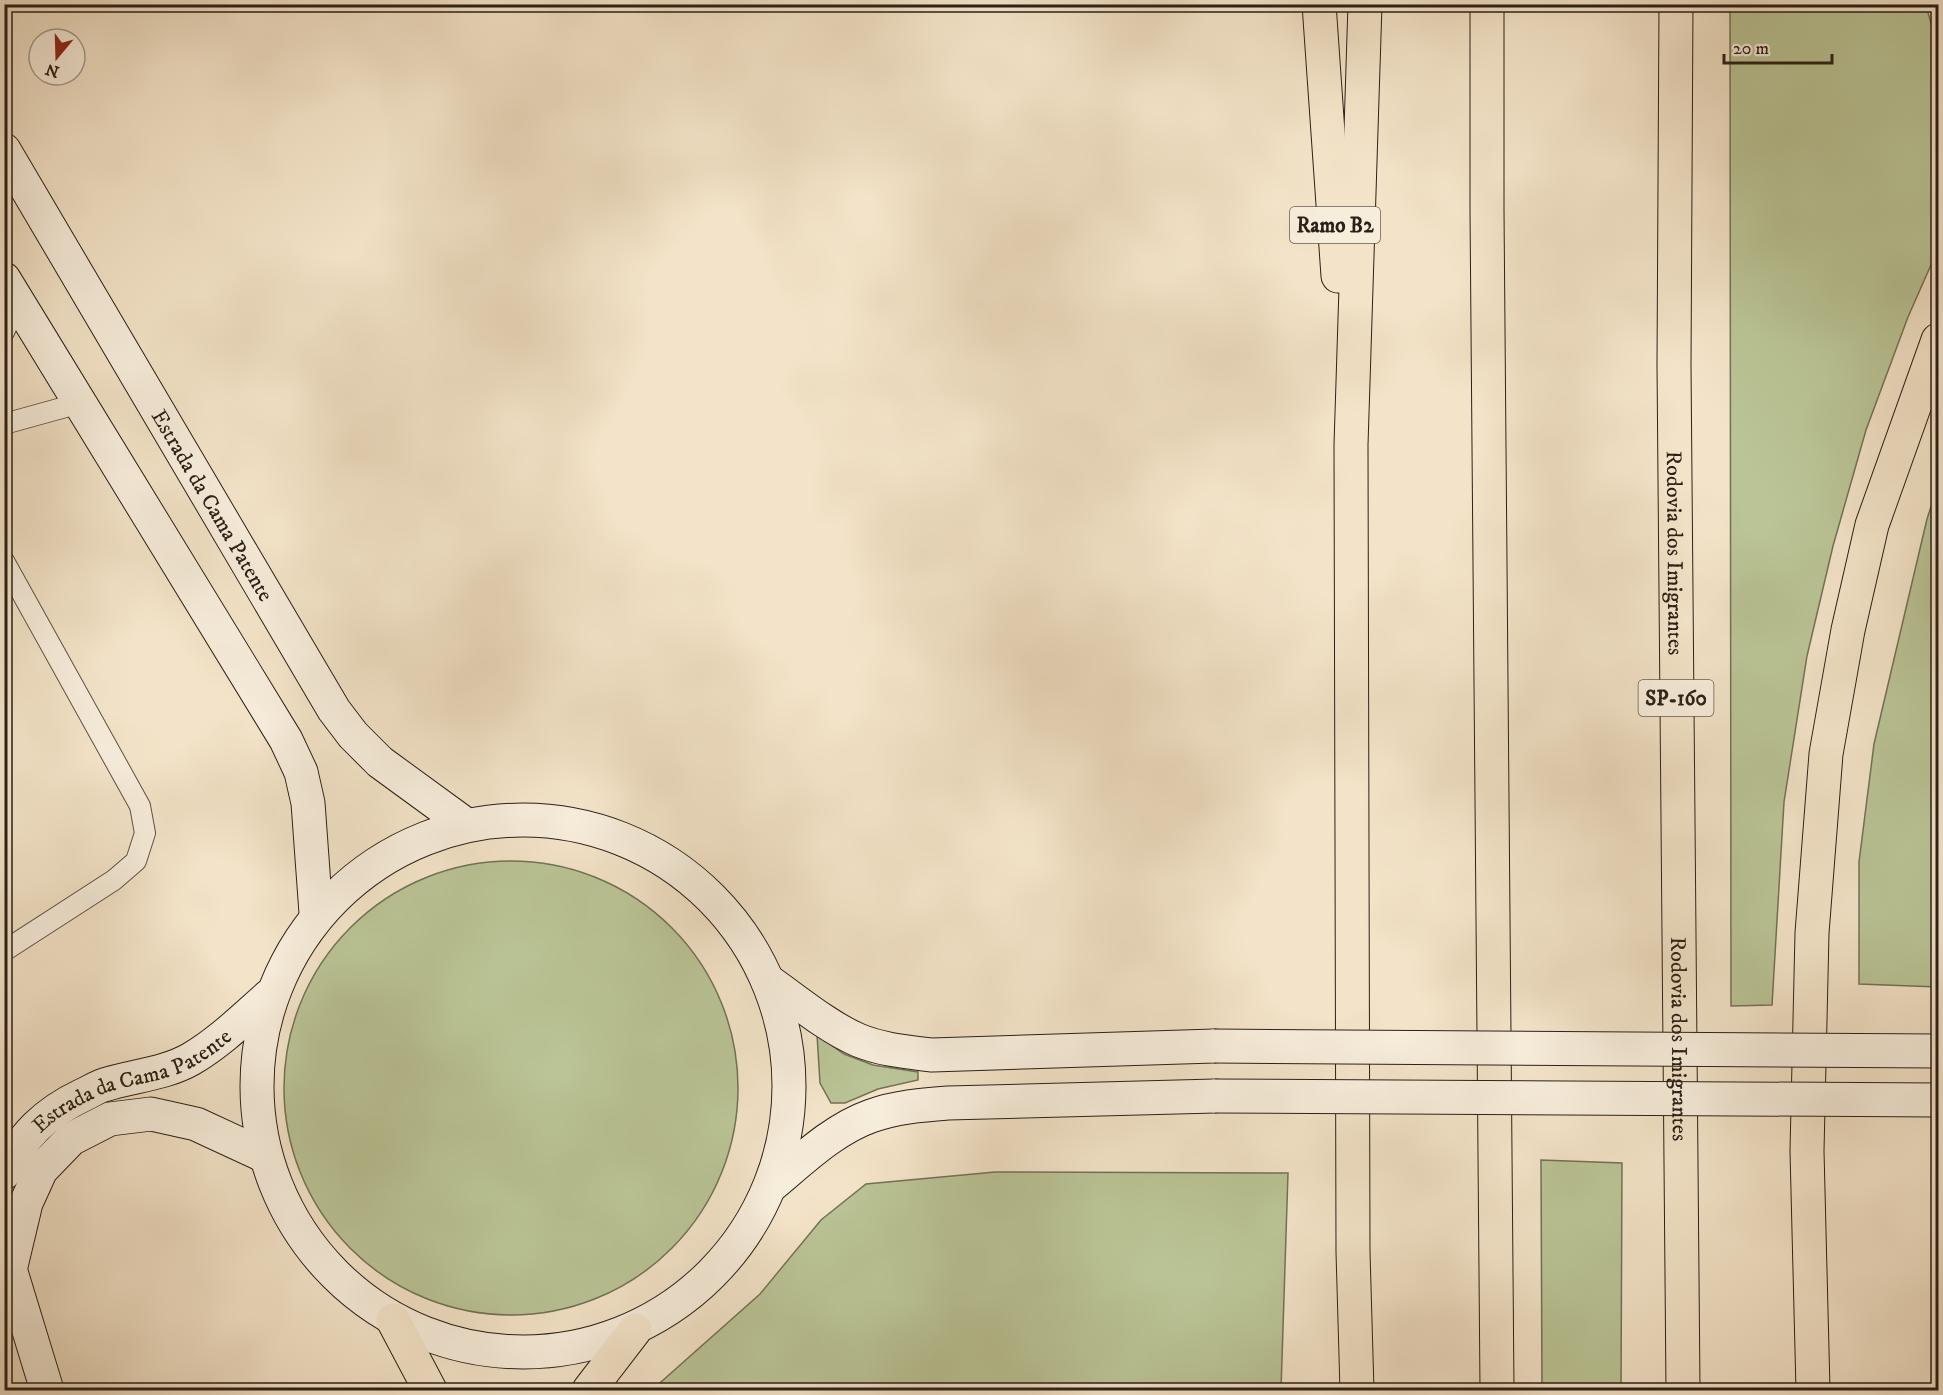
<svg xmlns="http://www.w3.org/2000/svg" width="1943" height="1395" viewBox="0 0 1943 1395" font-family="'IM FELL DW Pica',serif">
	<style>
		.green { fill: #bac496; stroke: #727256; stroke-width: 1.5 }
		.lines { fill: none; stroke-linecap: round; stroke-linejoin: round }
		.lane-casing { stroke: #5d5143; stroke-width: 22 }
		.secondary-casing { stroke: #2b2017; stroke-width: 35 }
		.highway-casing { stroke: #2b2017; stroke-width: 35 }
		.lane { stroke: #f7eddb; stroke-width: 20 }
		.secondary { stroke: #f7eddb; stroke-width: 33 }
		.highway { stroke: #f3e3c8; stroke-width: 33 }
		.secondary-bridge-casing { stroke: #2b2017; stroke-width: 35; stroke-linecap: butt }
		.secondary-bridge { stroke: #f7eddb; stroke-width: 33 }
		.labels { text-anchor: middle; stroke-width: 4.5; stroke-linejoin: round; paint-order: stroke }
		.shield { fill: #f7eddb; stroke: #685e52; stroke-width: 1.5 }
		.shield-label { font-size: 21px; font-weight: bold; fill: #2b2017 }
		.street-label { font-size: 22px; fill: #2b2017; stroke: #f7eddb }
	</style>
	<rect width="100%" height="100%" fill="#f3e3c8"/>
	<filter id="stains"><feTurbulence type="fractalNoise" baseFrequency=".00333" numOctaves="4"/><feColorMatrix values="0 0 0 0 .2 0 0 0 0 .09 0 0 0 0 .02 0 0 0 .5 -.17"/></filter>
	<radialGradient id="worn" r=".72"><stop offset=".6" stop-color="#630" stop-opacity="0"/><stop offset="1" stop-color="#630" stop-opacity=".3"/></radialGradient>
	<path class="green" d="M 1730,5 L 1926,5 L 1938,49 L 1938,249 L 1908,317 L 1866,430 L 1833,546 L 1807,656 L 1784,802 L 1772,1005 L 1731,1006 Z
		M 1938,485 L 1938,987 L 1859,984 L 1859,862 L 1874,744 L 1927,519 Z
		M284 1088a227 227 0 1 1 454 0a227 227 0 1 1-454 0Z
		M 817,1035 L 844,1054 L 873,1065 L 918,1072 L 918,1080 L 878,1089 L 845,1103 L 831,1103 L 820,1083 Z
		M 1541,1160 L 1622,1163 L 1621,1390 L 1542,1390 Z
		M 995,1172 L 1288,1173 L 1281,1390 L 652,1390 L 760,1294 L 821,1220 L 866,1184 Z"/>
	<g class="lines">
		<defs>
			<path id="lane" d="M 4,332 L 18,302
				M 4,424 L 80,403
				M 4,561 L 140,806 L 145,833 L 136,861 L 114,880 L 4,951"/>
			<g id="secondary">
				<path id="s1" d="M 4,150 L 334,710 L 353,735 L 380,762 L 465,824"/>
				<path d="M 4,279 L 286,740 L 301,772 L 308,803 L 316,913"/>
				<circle cx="523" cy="1086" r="266"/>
				<path d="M 771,983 C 798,1002 828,1027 858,1040 C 882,1050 907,1052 932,1055 L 1214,1046"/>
				<path id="s2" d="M 4,1173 C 23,1135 45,1113 83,1095 C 90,1092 97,1087 104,1085 C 132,1076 165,1074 191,1059 C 220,1042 244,1018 269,996"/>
				<path d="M 773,1184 C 803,1159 834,1129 871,1116 C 896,1107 922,1105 948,1103 L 1215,1096"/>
				<path d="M 4,1249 L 47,1390"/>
				<path d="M 11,1266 L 26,1203 L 41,1170 L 71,1139 L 110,1119 L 151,1114 L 196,1124 L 263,1155"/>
			</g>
			<g id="highway">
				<path d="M 1319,4 L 1338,276"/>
				<path d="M 1487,4 L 1487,210 L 1497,1390"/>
				<path id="s3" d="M 1676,4 L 1674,365 L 1683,1390"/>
				<path d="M 393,1320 L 430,1390"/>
				<path d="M 589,1390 L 635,1330"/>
				<path d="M 1357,1390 L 1353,1252 L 1351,445 L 1365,4"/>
				<path d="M 1813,1390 L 1807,1151 L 1812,933 L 1826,754 L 1848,630 L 1872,525 L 1938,340"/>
			</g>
		</defs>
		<use href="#lane" class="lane-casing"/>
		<use href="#secondary" class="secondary-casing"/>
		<use href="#highway" class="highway-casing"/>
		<use href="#lane" class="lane"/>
		<use href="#secondary" class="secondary"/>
		<use href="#highway" class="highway"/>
		<defs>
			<path id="secondary-bridge" d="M 1214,1046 L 1938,1051
				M 1215,1096 L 1938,1100"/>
		</defs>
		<use href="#secondary-bridge" class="secondary-bridge-casing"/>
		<use href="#secondary-bridge" class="secondary-bridge"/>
	</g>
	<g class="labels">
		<g class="shield">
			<rect x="1290" y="207" width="90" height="36" rx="4.5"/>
			<rect x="1638.5" y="680" width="75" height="36" rx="4.5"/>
		</g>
		<g class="shield-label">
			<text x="1335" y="232">Ramo B2</text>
			<text x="1676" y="705">SP-160</text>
		</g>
		<g class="street-label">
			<text dy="8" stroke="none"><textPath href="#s1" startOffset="412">Estrada da Cama Patente</textPath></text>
			<text dy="8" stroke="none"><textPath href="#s3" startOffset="549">Rodovia dos Imigrantes</textPath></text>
			<text dy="8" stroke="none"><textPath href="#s3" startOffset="1035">Rodovia dos Imigrantes</textPath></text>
			<text dy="8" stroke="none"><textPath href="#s2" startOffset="164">Estrada da Cama Patente</textPath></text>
		</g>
	</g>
	<rect width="1943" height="1395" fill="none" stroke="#f3e3c8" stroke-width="24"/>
	<rect x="6" y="6" width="1931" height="1383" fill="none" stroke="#2b2017" stroke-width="3"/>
	<rect x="12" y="12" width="1919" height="1371" fill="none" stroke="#2b2017" stroke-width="1.5"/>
	<g transform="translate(57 57) rotate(199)"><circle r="28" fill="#f7eddb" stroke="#a59b8d" stroke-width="1.5"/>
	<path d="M0-4.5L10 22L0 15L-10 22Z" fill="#8f2418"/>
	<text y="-9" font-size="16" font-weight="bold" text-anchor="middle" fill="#2b2017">N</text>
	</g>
	<path d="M1724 54v9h108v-9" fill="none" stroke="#2b2017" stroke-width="3"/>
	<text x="1733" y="54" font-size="18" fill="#2b2017" stroke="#f7eddb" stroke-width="4.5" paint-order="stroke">20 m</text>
	<rect width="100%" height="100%" filter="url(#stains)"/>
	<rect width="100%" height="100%" fill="url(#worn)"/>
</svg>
